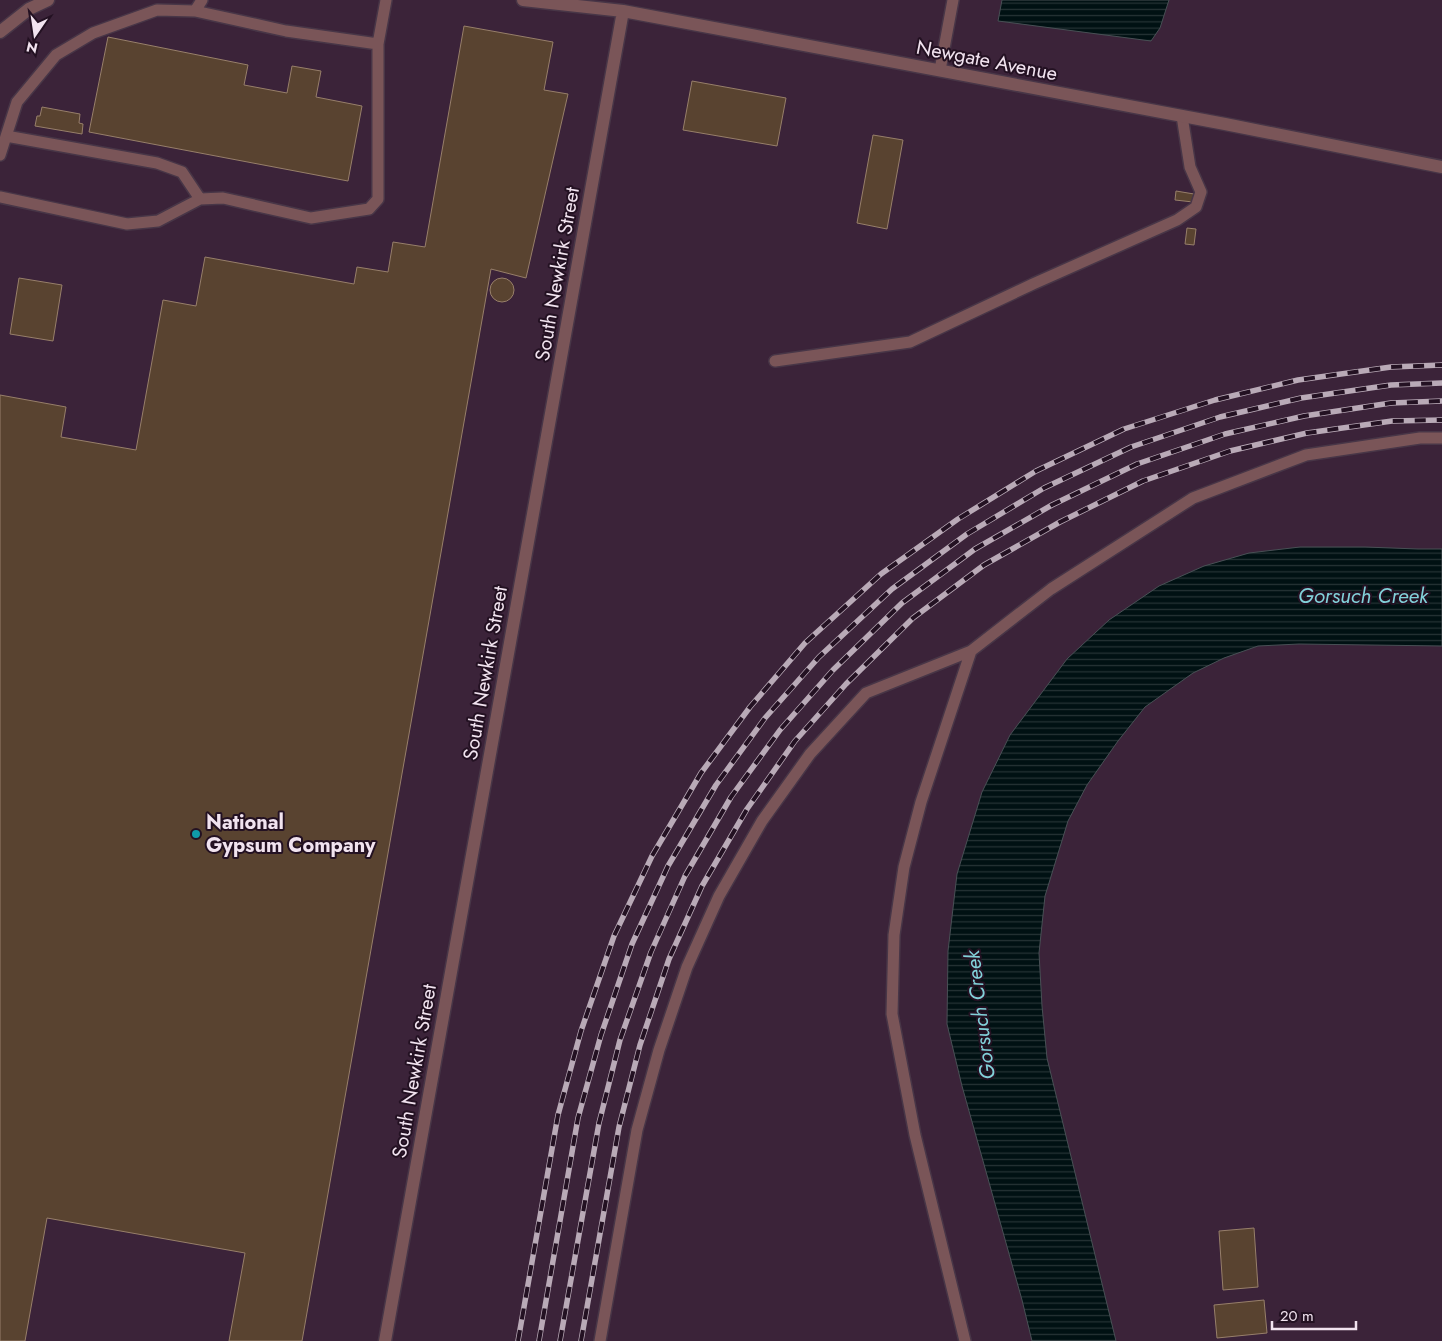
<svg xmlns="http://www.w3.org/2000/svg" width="1442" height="1341" viewBox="0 0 1442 1341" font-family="Jost,sans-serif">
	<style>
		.built { fill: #3b2339 }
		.water { fill: url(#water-rules); stroke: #485055 }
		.building { fill: #594330; stroke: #977f6a }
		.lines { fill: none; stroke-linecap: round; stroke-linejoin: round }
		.lane-casing { stroke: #483647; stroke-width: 14 }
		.street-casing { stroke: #483647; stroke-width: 15 }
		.lane { stroke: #7a5558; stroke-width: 11 }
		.street { stroke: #7a5558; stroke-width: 12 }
		.rail-casing { stroke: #b9aab7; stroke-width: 5.5 }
		.rail { stroke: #231122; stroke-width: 4; stroke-dasharray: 11; stroke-linecap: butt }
		.culture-dot { fill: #0f9aa8; stroke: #231122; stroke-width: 2 }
		.labels { text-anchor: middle; stroke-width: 4; stroke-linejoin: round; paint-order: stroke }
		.street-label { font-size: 20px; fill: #f1e3ef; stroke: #231122 }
		.poi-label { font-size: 20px; font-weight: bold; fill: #f1e3ef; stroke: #231122; text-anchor: start }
		.water-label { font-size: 21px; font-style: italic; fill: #82d1d9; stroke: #231122 }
	</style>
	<defs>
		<pattern id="water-rules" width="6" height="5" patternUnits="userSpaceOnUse" patternTransform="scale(1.25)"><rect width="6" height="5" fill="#001113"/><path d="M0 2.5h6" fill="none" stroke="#263436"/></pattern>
	</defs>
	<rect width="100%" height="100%" fill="#2d1a2c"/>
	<path class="built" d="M 0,0 L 1002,0 L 999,20 L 1160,28 L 1169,0 L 1442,0 L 1442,1341 L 0,1341 Z"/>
	<path class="water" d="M 1002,0 L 1169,0 L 1160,28 L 1151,41 L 998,21 Z
		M 1300,547 L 1365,547 L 1418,549 L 1442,549 L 1442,646 L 1299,644 L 1258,646 L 1224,658 L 1193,673 L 1145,707 L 1118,741 L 1087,785 L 1068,821 L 1045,896 L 1039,953 L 1042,1006 L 1047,1058 L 1116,1341 L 1032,1341 L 1022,1300 L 962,1086 L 947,1024 L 948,951 L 957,874 L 982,792 L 1010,735 L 1067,659 L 1109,620 L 1159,586 L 1204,566 L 1249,553 Z"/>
	<path class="building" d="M 464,26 L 553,42 L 544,90 L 568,94 L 526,278 L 491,269 L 302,1341 L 229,1341 L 245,1253 L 47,1218 L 25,1341 L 0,1341 L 0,395 L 66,407 L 61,437 L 136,450 L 163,300 L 196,306 L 205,257 L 354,284 L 357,267 L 388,272 L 393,242 L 425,247 Z
		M 108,37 L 248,65 L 244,85 L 287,93 L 292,66 L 321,71 L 316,97 L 362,106 L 348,181 L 89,132 Z
		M 692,81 L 786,98 L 777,146 L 683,130 Z
		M 42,107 L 80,114 L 79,123 L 83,124 L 82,134 L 35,126 L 37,116 L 40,116 Z
		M 873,135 L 903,140 L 887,229 L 857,223 Z
		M 1176,191 L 1194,194 L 1193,202 L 1175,200 Z
		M 1187,228 L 1196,229 L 1194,245 L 1185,244 Z
		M490 290a12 12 0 1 1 24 0a12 12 0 1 1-24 0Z
		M 19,278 L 62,285 L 53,341 L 10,334 Z
		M 1254,1228 L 1258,1287 L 1223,1290 L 1219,1231 Z
		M 1264,1300 L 1267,1333 L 1217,1338 L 1214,1305 Z"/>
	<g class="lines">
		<defs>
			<path id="lane" d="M 195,11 L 286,31 L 378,44
				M 940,70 L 953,0
				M 6,136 L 157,163 L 182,172 L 200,199
				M 0,155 L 17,102 L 56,55 L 93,33 L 157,10 L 195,11 L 202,0
				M 0,197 L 127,224 L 158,221 L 200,199 L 223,198 L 311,218 L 369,209 L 378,199 L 378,44 L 386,0
				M 775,361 L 910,342 L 1033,284 L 1177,220 L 1196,207 L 1201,192 L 1190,167 L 1182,116
				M 600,1341 L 637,1130 L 659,1050 L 687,967 L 719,896 L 762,821 L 810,754 L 866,693 L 971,651 L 1051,589 L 1193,498 L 1306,455 L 1420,438 L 1442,438
				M 965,1341 L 915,1135 L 892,1014 L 894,935 L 904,867 L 921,802 L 971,651"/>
			<path id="street" d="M 523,0 L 623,11 L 1225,124 L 1442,167
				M 0,32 L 29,9 L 48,0
				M 385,1341 L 623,11"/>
		</defs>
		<use href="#lane" class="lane-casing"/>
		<use href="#street" class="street-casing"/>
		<use href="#lane" class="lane"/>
		<use href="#street" class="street"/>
		<defs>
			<path id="rail" d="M 518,1341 L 558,1115 L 581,1031 L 614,936 L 652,856 L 701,773 L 750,707 L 805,643 L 881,574 L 958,519 L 1036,471 L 1124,429 L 1215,400 L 1298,380 L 1391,367 L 1442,365
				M 539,1341 L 578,1118 L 601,1035 L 632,944 L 668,866 L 716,785 L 765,718 L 819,657 L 892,589 L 967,534 L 1044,488 L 1131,447 L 1220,417 L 1301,398 L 1391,385 L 1442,383
				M 560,1341 L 599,1123 L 620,1040 L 651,952 L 685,876 L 731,797 L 780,730 L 833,670 L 902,603 L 975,549 L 1052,505 L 1137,464 L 1225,434 L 1304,416 L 1391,403 L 1442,401
				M 581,1341 L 619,1127 L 640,1045 L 669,959 L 702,886 L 747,809 L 795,741 L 846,684 L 913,618 L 984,565 L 1060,522 L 1143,481 L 1230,451 L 1307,433 L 1392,421 L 1442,420"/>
		</defs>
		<use href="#rail" class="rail-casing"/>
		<use href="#rail" class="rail"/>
	</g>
	<circle class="culture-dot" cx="196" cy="834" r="5"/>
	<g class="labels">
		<g class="street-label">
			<text transform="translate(987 60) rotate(11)" y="7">Newgate Avenue</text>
			<text transform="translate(557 274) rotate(-80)" y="7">South Newkirk Street</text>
			<text transform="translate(485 673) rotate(-80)" y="7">South Newkirk Street</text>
			<text transform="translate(414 1071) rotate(-80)" y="7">South Newkirk Street</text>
		</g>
		<g class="poi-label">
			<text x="206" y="829">National<tspan x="206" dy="23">Gypsum Company</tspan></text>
		</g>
		<g class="water-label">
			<text x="1363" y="603">Gorsuch Creek</text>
			<text transform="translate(980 1015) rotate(-97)" y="7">Gorsuch Creek</text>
		</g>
	</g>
	<g transform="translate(35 35) rotate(193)" stroke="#231122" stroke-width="4" paint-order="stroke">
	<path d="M0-4L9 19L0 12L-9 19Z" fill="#f1e3ef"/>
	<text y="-8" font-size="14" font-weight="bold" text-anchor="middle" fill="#f1e3ef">N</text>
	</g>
	<path d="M1272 1321v8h84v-8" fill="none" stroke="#f1e3ef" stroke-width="2.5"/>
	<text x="1280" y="1321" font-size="15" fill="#f1e3ef" stroke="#231122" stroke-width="4" paint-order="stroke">20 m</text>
</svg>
